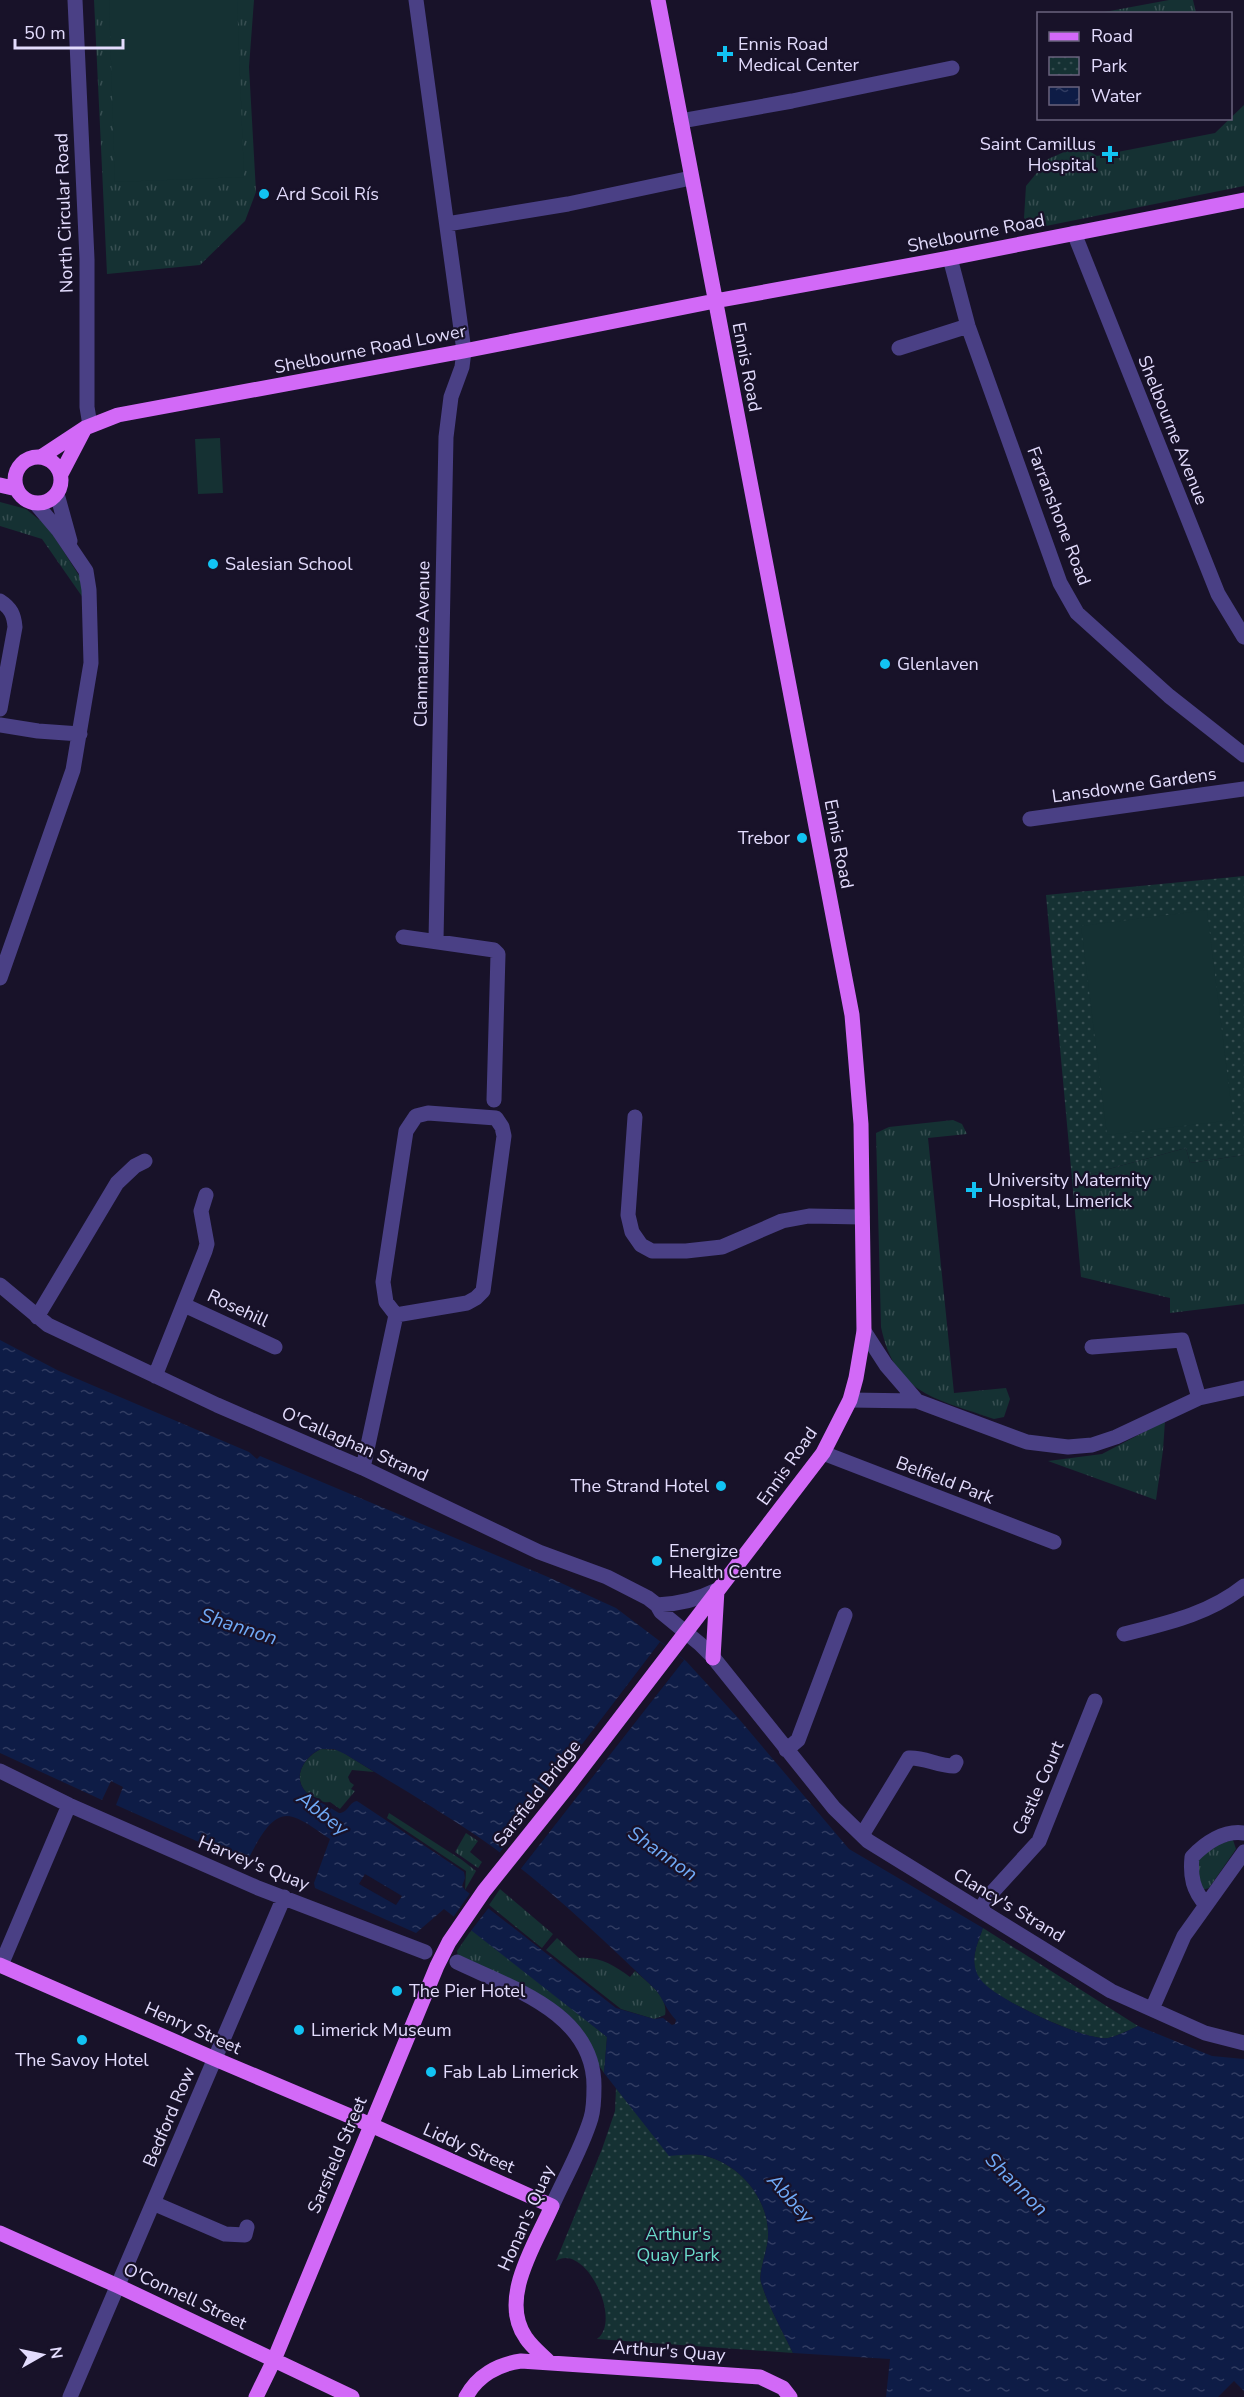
<svg xmlns="http://www.w3.org/2000/svg" width="1244" height="2397" viewBox="0 0 1244 2397" font-family="'Nunito Sans',sans-serif">
	<style>
		.grass { fill: url(#grass-tufts) }
		.park { fill: url(#park-dots) }
		.pitch { fill: #153133 }
		.water { fill: url(#water-ripples); fill-rule: evenodd }
		.pier { fill: #181229 }
		.lines { fill: none; stroke-linecap: round; stroke-linejoin: round }
		.minor { stroke: #4a4085; stroke-width: 15 }
		.major { stroke: #d269f7; stroke-width: 15 }
		.poi-dot { fill: #12c3f3; stroke: #181229; stroke-width: 2 }
		.labels { text-anchor: middle; stroke-width: 4.5; stroke-linejoin: round; paint-order: stroke }
		.poi-label { font-size: 18px; fill: #e3dcfd; stroke: #181229; text-anchor: start }
		.street-label { font-size: 18px; fill: #e3dcfd; stroke: #181229 }
		.park-label { font-size: 18px; fill: #6adbcb; stroke: #181229 }
		.water-label { font-size: 20px; font-style: italic; fill: #70aaf7; stroke: #181229 }
	</style>
	<defs>
		<pattern id="grass-tufts" width="24" height="20" patternUnits="userSpaceOnUse" patternTransform="scale(1.5)"><rect width="24" height="20" fill="#153133"/><path d="M3 7l-1-3M5 7V3M7 7l1-3M15 17l-1-3M17 17v-4M19 17l1-3" fill="none" stroke="#374e51"/></pattern>
		<pattern id="park-dots" width="8" height="8" patternUnits="userSpaceOnUse" patternTransform="scale(1.5)"><rect width="8" height="8" fill="#153133"/><path d="M2 2h.1M6 6h.1" fill="none" stroke="#374e51" stroke-width="1.8" stroke-linecap="round"/></pattern>
		<pattern id="water-ripples" width="26" height="14" patternUnits="userSpaceOnUse" patternTransform="scale(1.5)"><rect width="26" height="14" fill="#0e1c46"/><path d="M2 4q2-2 4 0t4 0M15 11q2-2 4 0t4 0" fill="none" stroke="#313c62"/></pattern>
	</defs>
	<rect width="100%" height="100%" fill="#181229"/>
	<path class="grass" d="M 94,0 L 254,0 L 249,67 L 256,192 L 245,221 L 200,265 L 107,274 Z
		M 1169,0 L 1193,0 L 1196,13 L 1099,13 Z
		M 1244,105 L 1244,186 L 1036,228 L 1024,218 L 1026,186 L 1048,159 L 1080,145 L 1097,156 L 1215,133 Z
		M 0,502 L 26,509 L 48,527 L 87,588 L 88,605 L 42,539 L 0,526 Z
		M 953,1120 L 962,1124 L 967,1134 L 928,1138 L 954,1393 L 1006,1388 L 1010,1399 L 1004,1417 L 994,1419 C 938,1399 895,1395 881,1327 L 876,1133 L 889,1127 Z
		M 1186,1148 L 1190,1163 L 1244,1155 L 1244,1304 L 1170,1313 L 1170,1298 L 1081,1277 L 1072,1179 Z
		M 1165,1421 L 1163,1450 L 1156,1500 L 1048,1461 L 1102,1454 Z
		M 321,1749 L 339,1750 L 374,1772 L 352,1770 L 348,1777 L 350,1782 L 354,1785 L 351,1789 L 355,1791 L 340,1809 L 330,1802 C 324,1803 323,1802 317,1798 C 313,1796 308,1795 305,1791 C 292,1775 306,1756 321,1749 Z
		M 389,1813 L 462,1860 L 476,1871 L 465,1890 L 466,1871 L 387,1818 Z
		M 466,1833 L 478,1841 L 470,1852 L 482,1862 L 478,1868 L 455,1852 Z
		M 1233,1840 L 1236,1849 L 1209,1888 L 1202,1890 C 1191,1854 1200,1849 1233,1840 Z
		M 500,1889 L 553,1934 L 542,1948 L 489,1905 Z
		M 472,1929 L 530,1974 L 607,2037 L 604,2073 L 598,2064 L 595,2054 L 583,2031 L 564,2011 L 458,1957 L 457,1951 Z
		M 557,1938 L 579,1958 C 599,1956 614,1965 630,1977 L 635,1971 C 647,1982 669,1997 665,2015 L 654,2019 L 621,2009 L 546,1950 Z"/>
	<path class="park" d="M 1244,876 L 1244,1155 L 1190,1163 L 1186,1148 L 1072,1179 L 1046,895 Z
		M 983,1928 L 1138,2026 C 1129,2030 1118,2036 1108,2038 C 1087,2042 993,1998 980,1980 C 968,1963 977,1945 983,1928 Z
		M 616,2088 L 669,2155 C 681,2155 694,2153 706,2156 C 741,2165 770,2201 768,2237 C 768,2249 758,2273 761,2282 C 768,2306 782,2330 793,2353 L 597,2339 C 623,2320 585,2242 556,2261 L 602,2149 L 615,2111 Z"/>
	<path class="pitch" d="M 109,0 L 237,0 L 244,177 L 115,182 Z
		M 220,438 L 223,493 L 198,494 L 195,439 Z
		M 1207,910 L 1233,1120 L 1107,1135 L 1081,926 Z"/>
	<path class="water" d="M 0,1340 L 59,1371 L 249,1452 L 257,1459 L 260,1456 L 548,1577 L 616,1608 L 686,1661 L 739,1719 L 849,1849 L 983,1928 C 977,1945 968,1963 981,1980 C 993,1998 1087,2042 1108,2038 C 1118,2036 1129,2030 1138,2026 L 1212,2056 L 1244,2059 L 1244,2391 L 1234,2381 L 1218,2397 L 886,2397 L 890,2359 L 793,2353 C 782,2330 768,2306 761,2282 C 758,2273 768,2249 768,2237 C 770,2201 741,2165 706,2156 C 694,2153 681,2155 669,2156 L 604,2073 L 607,2037 L 444,1909 L 416,1933 L 315,1888 L 314,1883 L 330,1839 C 319,1832 306,1821 293,1817 C 270,1809 255,1848 246,1863 L 116,1805 L 123,1787 L 111,1781 L 102,1800 L 0,1753 ZM 321,1749 L 334,1749 L 345,1754 C 389,1781 434,1807 477,1836 C 542,1881 599,1936 656,1990 C 664,2001 667,2011 676,2020 L 675,2024 L 672,2025 L 663,2018 L 654,2019 L 616,2008 L 465,1890 L 462,1886 L 465,1878 L 464,1872 L 357,1801 C 349,1802 348,1813 339,1813 C 330,1807 313,1799 306,1792 C 291,1777 306,1755 321,1749 Z"/>
	<path class="pier" d="M 660,1642 L 684,1660 L 519,1871 L 497,1856 Z
		M 365,1874 L 402,1896 L 396,1905 L 359,1884 Z
		M 471,1892 L 490,1906 L 470,1932 L 452,1919 Z"/>
	<g class="lines">
		<path class="minor" d="M 75,0 L 87,259 L 87,407 L 90,425
			M 416,0 L 464,351 L 462,367 L 451,397 L 446,437 L 436,940
			M 681,121 L 792,101 L 952,68
			M 447,224 L 568,204 L 691,178
			M 1074,233 L 1218,594 L 1244,637
			M 950,258 L 968,326 L 1060,583 L 1077,613 L 1169,696 L 1244,755
			M 899,348 L 968,326
			M 57,494 L 70,541
			M 0,601 C 11,608 14,615 15,627 L 0,709
			M 0,725 L 38,731 L 80,734
			M 1030,819 L 1244,789
			M 403,937 L 494,950 L 498,954 L 494,1100
			M 0,978 L 73,770 L 91,663 L 89,590 L 86,571 L 59,531 L 36,504
			M 635,1117 L 628,1215 L 632,1232 L 641,1245 L 652,1251 L 686,1251 L 722,1247 L 782,1221 L 809,1216 L 862,1217
			M 0,1285 L 48,1325 L 217,1405 L 363,1468 L 539,1552 L 607,1577 L 648,1598 L 657,1605 L 661,1612 L 700,1644 L 712,1656 L 834,1808 L 868,1841 L 1111,1991 L 1205,2033 L 1244,2043
			M 184,1305 L 275,1347
			M 37,1317 L 117,1183 L 135,1166 L 145,1161
			M 864,1331 L 886,1365 L 917,1401
			M 1092,1347 L 1182,1340 L 1199,1398
			M 155,1376 L 205,1251 L 207,1244 L 201,1211 L 206,1195
			M 850,1400 L 917,1401 L 1027,1442 L 1068,1447 L 1092,1445 L 1116,1437 L 1199,1398 L 1244,1388
			M 823,1453 L 1054,1542
			M 363,1468 L 396,1315 L 386,1302 L 383,1282 L 406,1131 L 416,1116 L 428,1113 L 496,1118 L 502,1127 L 504,1136 L 483,1291 L 476,1298 L 467,1303 L 396,1315
			M 657,1605 C 679,1604 697,1600 717,1590
			M 1124,1634 C 1167,1623 1209,1614 1244,1586
			M 786,1750 L 798,1740 L 845,1615
			M 0,1771 L 69,1805 L 258,1888 L 425,1952
			M 862,1835 L 909,1758 C 924,1757 938,1766 954,1766 L 956,1762
			M 1206,1905 C 1193,1890 1190,1877 1192,1857 C 1205,1843 1224,1830 1244,1833
			M 980,1910 L 988,1897 L 1039,1841 L 1095,1701
			M 457,1962 C 511,1988 594,2013 594,2086 C 594,2097 594,2108 591,2118 C 582,2148 565,2177 552,2206
			M 1,1965 L 69,1805
			M 1152,2009 L 1184,1936 L 1244,1852
			M 153,2203 L 225,2234 L 245,2235 L 247,2227
			M 70,2397 L 284,1897"/>
		<path class="major" d="M15 480a23 23 0 1 1 46 0a23 23 0 1 1-46 0Z
			M 41,457 L 85,428 L 118,415 L 464,351 L 715,301 L 950,258 L 1244,200
			M 61,474 L 85,428
			M 0,485 L 17,489
			M 713,1658 L 717,1590
			M 0,1965 L 215,2059 L 371,2125 L 552,2206 C 536,2243 498,2299 526,2338 C 532,2347 541,2354 549,2362
			M 0,2233 L 118,2286 L 352,2397
			M 256,2397 L 274,2360 L 437,1966 L 449,1942 L 484,1891 L 568,1786 L 823,1453 L 850,1400 L 856,1378 L 864,1331 L 861,1124 L 852,1015 L 658,0
			M 466,2397 C 477,2376 498,2364 521,2361 L 760,2377 L 783,2388 L 790,2397"/>
	</g>
	<g class="poi-dot">
		<path d="M722 45h6v6h6v6h-6v6h-6v-6h-6v-6h6z"/>
		<path d="M1107 145h6v6h6v6h-6v6h-6v-6h-6v-6h6z"/>
		<circle cx="264" cy="194" r="6"/>
		<circle cx="213" cy="564" r="6"/>
		<circle cx="885" cy="664" r="6"/>
		<circle cx="802" cy="838" r="6"/>
		<path d="M971 1181h6v6h6v6h-6v6h-6v-6h-6v-6h6z"/>
		<circle cx="721" cy="1486" r="6"/>
		<circle cx="657" cy="1561" r="6"/>
		<circle cx="397" cy="1991" r="6"/>
		<circle cx="299" cy="2030" r="6"/>
		<circle cx="82" cy="2040" r="6"/>
		<circle cx="431" cy="2072" r="6"/>
	</g>
	<g class="labels">
		<g class="poi-label">
			<text x="738" y="50">Ennis Road<tspan x="738" dy="21">Medical Center</tspan></text>
			<text x="1096" y="150" text-anchor="end">Saint Camillus<tspan x="1096" dy="21">Hospital</tspan></text>
			<text x="276" y="200">Ard Scoil Rís</text>
			<text x="225" y="570">Salesian School</text>
			<text x="897" y="670">Glenlaven</text>
			<text x="790" y="844" text-anchor="end">Trebor</text>
			<text x="988" y="1186">University Maternity<tspan x="988" dy="21">Hospital, Limerick</tspan></text>
			<text x="709" y="1492" text-anchor="end">The Strand Hotel</text>
			<text x="669" y="1557">Energize<tspan x="669" dy="21">Health Centre</tspan></text>
			<text x="409" y="1997">The Pier Hotel</text>
			<text x="311" y="2036">Limerick Museum</text>
			<text x="82" y="2066" text-anchor="middle">The Savoy Hotel</text>
			<text x="443" y="2078">Fab Lab Limerick</text>
		</g>
		<g class="street-label">
			<text transform="translate(64 213) rotate(-92)" y="6">North Circular Road</text>
			<text transform="translate(976 233) rotate(-11)" y="6">Shelbourne Road</text>
			<text transform="translate(370 349) rotate(-11)" y="6">Shelbourne Road Lower</text>
			<text transform="translate(747 367) rotate(79)" y="6">Ennis Road</text>
			<text transform="translate(1173 430) rotate(68)" y="6">Shelbourne Avenue</text>
			<text transform="translate(1059 516) rotate(69)" y="6">Farranshone Road</text>
			<text transform="translate(422 644) rotate(-89)" y="6">Clanmaurice Avenue</text>
			<text transform="translate(1134 785) rotate(-8)" y="6">Lansdowne Gardens</text>
			<text transform="translate(839 844) rotate(79)" y="6">Ennis Road</text>
			<text transform="translate(238 1308) rotate(25)" y="6">Rosehill</text>
			<text transform="translate(355 1444) rotate(24)" y="6">O'Callaghan Strand</text>
			<text transform="translate(787 1466) rotate(-55)" y="6">Ennis Road</text>
			<text transform="translate(945 1480) rotate(21)" y="6">Belfield Park</text>
			<text transform="translate(1038 1788) rotate(-66)" y="6">Castle Court</text>
			<text transform="translate(537 1793) rotate(-52)" y="6">Sarsfield Bridge</text>
			<text transform="translate(254 1863) rotate(22)" y="6">Harvey's Quay</text>
			<text transform="translate(1009 1905) rotate(31)" y="6">Clancy's Strand</text>
			<text transform="translate(193 2028) rotate(24)" y="6">Henry Street</text>
			<text transform="translate(169 2117) rotate(-67)" y="6">Bedford Row</text>
			<text transform="translate(469 2148) rotate(24)" y="6">Liddy Street</text>
			<text transform="translate(337 2155) rotate(-67)" y="6">Sarsfield Street</text>
			<text transform="translate(526 2218) rotate(-66)" y="6">Honan's Quay</text>
			<text transform="translate(185 2296) rotate(25)" y="6">O'Connell Street</text>
			<text transform="translate(669 2351) rotate(4)" y="6">Arthur's Quay</text>
		</g>
		<g class="park-label">
			<text x="678" y="2240">Arthur's<tspan x="678" dy="21">Quay Park</tspan></text>
		</g>
		<g class="water-label">
			<text transform="translate(239 1626) rotate(18)" y="7">Shannon</text>
			<text transform="translate(323 1813) rotate(38)" y="7">Abbey</text>
			<text transform="translate(663 1853) rotate(35)" y="7">Shannon</text>
			<text transform="translate(1017 2184) rotate(45)" y="7">Shannon</text>
			<text transform="translate(791 2198) rotate(48)" y="7">Abbey</text>
		</g>
	</g>
	<rect x="1037" y="12" width="195" height="108" fill="#181229" stroke="#69637e" stroke-width="1.5"/>
	<rect x="1049" y="32" width="30" height="9" fill="#d269f7" stroke="#69637e" stroke-width="1.5"/>
	<text x="1091" y="42" font-size="18" fill="#e3dcfd">Road</text>
	<rect x="1049" y="57" width="30" height="18" fill="url(#park-dots)" stroke="#69637e" stroke-width="1.5"/>
	<text x="1091" y="72" font-size="18" fill="#e3dcfd">Park</text>
	<rect x="1049" y="87" width="30" height="18" fill="url(#water-ripples)" stroke="#69637e" stroke-width="1.5"/>
	<text x="1091" y="102" font-size="18" fill="#e3dcfd">Water</text>
	<g transform="translate(42 2355) rotate(81)" stroke="#181229" stroke-width="4.5" paint-order="stroke">
	<path d="M0-4.5L10 22L0 15L-10 22Z" fill="#e3dcfd"/>
	<text y="-9" font-size="16" font-weight="bold" text-anchor="middle" fill="#e3dcfd">N</text>
	</g>
	<path d="M15 39v9h108v-9" fill="none" stroke="#e3dcfd" stroke-width="3"/>
	<text x="24" y="39" font-size="18" fill="#e3dcfd" stroke="#181229" stroke-width="4.5" paint-order="stroke">50 m</text>
</svg>
